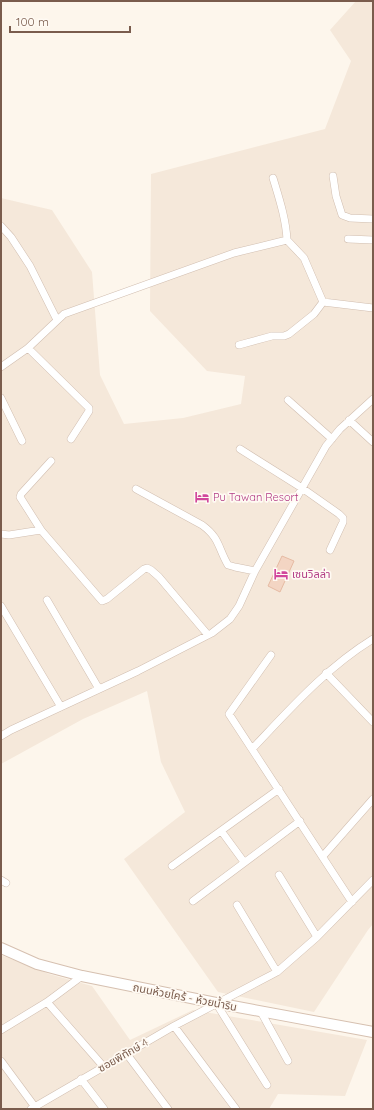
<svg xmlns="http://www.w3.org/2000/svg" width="374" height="1110" viewBox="0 0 374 1110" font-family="Quicksand,'Noto Sans Thai',sans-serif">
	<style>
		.residential { fill: #f5e8da }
		.building { fill: #f3d5c3; stroke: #e6bba3 }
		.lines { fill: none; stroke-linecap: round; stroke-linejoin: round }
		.street-casing { stroke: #d1beb0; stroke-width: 8 }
		.secondary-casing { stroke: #d6c0b0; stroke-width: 12 }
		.street { stroke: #fff; stroke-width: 7 }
		.secondary { stroke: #fff; stroke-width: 10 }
		.labels { text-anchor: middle; stroke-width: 3.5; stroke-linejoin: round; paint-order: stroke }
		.hotel-label { font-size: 11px; fill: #b23c85; stroke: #fffaf3; text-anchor: start }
		.street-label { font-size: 11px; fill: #7a5c4d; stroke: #fffaf3 }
	</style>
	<rect width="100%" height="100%" fill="#fdf6ec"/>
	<path class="residential" d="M 356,1 L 373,1 L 373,924 L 368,930 L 314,1012 L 218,992 L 124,859 L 185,812 L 161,762 L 147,691 L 83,719 L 1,764 L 1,198 L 52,210 L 92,272 L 100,375 L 124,424 L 183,418 L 241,404 L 245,376 L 207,371 L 150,311 L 151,174 L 325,129 L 351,61 L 330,30 Z
		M 1,955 L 49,974 L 92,986 L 130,1040 L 193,1010 L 367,1040 L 345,1096 L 278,1094 L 269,1109 L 1,1109 Z"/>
	<path class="building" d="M 282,556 L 294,561 L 280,592 L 268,586 Z"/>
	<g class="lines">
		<defs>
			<path id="street" d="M 333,176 L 336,196 L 342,215 L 350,218 L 373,219
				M 273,178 C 279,198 286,219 287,240
				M 1,226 L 11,237 L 30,266 L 57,320
				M 348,239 L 373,240
				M 239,345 L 272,336 L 284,336 L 289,334 L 314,314 L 323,302
				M 28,348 L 89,408 L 89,411 L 71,439
				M 1,367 L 28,348 L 64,314 L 234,253 L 287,240 L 304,258 L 323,302 L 373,308
				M 1,398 L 22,441
				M 288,400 L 332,439
				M 349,420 L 373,442
				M 240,449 L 302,488 L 339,514 L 343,518 L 343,522 L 330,550
				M 136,489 L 202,525 C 220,538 218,548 228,565 L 235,567 L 255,571
				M 41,530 L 20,497 L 21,494 L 51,461
				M 1,534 L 9,535 L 41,530 L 102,601 L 107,599 L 144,569 L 147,568 L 151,570 L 159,577 L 208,635
				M 47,600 L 99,689
				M 1,606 L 61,707
				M 271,655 L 229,714 L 352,902
				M 326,673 L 373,722
				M 1,736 L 11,730 L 138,671 L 212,633 L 230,619 L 239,606 L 255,571 L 326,446 L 340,429 L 373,399
				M 253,748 C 290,709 326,668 373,639
				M 222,832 L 244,862
				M 323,856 L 373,799
				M 172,866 L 279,789
				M 279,875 L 317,937
				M 1,880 L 6,883
				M 193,901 L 300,821
				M 237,905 L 277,972
				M 47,1002 L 103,1066
				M 216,1003 L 267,1085
				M 261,1012 L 288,1061
				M 174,1026 L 236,1109
				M 1,1030 L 47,1002 L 82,976
				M 126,1053 L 168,1109
				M 1,1061 L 35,1107
				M 81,1079 L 104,1109
				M 31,1109 L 174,1026 L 277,972 L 317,937 L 373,880"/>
			<path id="secondary" d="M 1,948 L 37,964 L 82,976 L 216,1003 L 373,1032"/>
		</defs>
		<use href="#street" class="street-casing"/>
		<use href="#secondary" class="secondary-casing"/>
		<use href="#street" class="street"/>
		<use href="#secondary" class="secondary"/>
	</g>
	<defs>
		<symbol id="hotel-bare" viewBox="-9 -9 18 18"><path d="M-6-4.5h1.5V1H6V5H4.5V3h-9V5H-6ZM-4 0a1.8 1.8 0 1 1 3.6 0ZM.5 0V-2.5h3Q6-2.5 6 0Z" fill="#d1479c" stroke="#fffaf3" stroke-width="2.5" paint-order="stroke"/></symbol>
	</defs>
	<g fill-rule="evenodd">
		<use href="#hotel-bare" x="192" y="487" width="20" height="20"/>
		<use href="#hotel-bare" x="271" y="564" width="20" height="20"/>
	</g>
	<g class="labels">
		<g class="hotel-label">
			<text x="213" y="501">Pu Tawan Resort</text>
			<text x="292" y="578">เซนวิลล่า</text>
		</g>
		<g class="street-label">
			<text transform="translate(185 997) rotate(11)" y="4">ถนนห้วยไคร้ - ห้วยน้ำริน</text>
			<text transform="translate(123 1055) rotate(-30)" y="4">ซอยพิทักษ์ 4</text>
		</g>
	</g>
	<rect width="374" height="1110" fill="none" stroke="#7a5c4d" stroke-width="4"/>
	<path d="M10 26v6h120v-6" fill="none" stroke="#7a5c4d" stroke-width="2"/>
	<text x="16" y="26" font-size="12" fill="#7a5c4d" stroke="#fffaf3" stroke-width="3" paint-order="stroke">100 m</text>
</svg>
